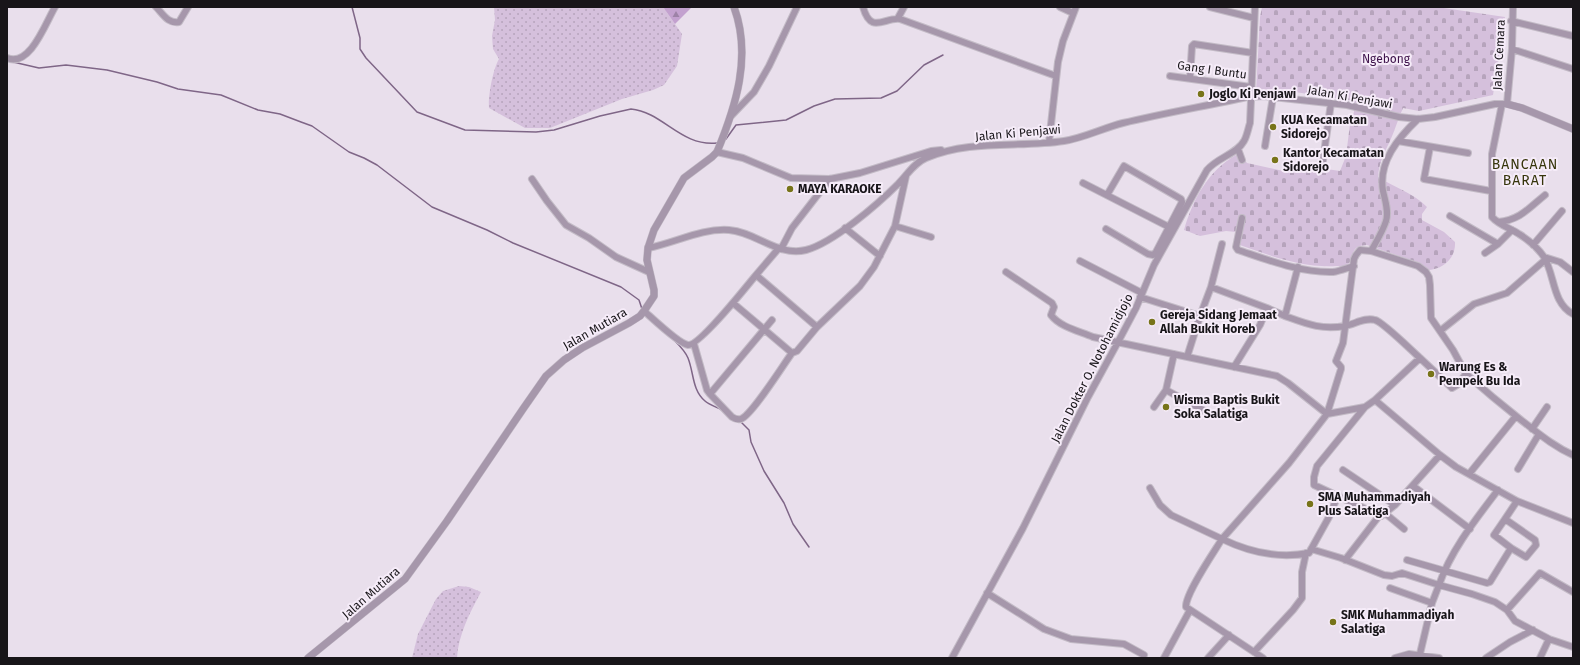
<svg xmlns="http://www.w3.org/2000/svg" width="1580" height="665" viewBox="0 0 1580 665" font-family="'Fira Sans',sans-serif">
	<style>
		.grass { fill: url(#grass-dots) }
		.forest { fill: url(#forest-firs) }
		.cemetery { fill: url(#cemetery-stones) }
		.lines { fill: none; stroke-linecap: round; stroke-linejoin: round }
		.stream { stroke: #7f6687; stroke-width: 1.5 }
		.minor-casing { stroke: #c3bbc6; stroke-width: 8 }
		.tertiary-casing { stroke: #c3bbc6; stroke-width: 8 }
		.minor { stroke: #a697ab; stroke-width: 6 }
		.tertiary { stroke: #a697ab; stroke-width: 7 }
		.poi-dot { fill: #777419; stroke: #f6ecf9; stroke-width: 1.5 }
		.labels { text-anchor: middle; stroke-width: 4; stroke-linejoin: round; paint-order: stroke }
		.street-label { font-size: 12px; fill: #181519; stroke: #f6ecf9 }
		.park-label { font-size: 12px; fill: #3f144c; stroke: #f6ecf9 }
		.poi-label { font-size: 12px; font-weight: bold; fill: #181519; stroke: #f6ecf9; text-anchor: start }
		.quarter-label { font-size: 14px; letter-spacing: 1px; fill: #36350b; stroke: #f6ecf9 }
	</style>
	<defs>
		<pattern id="grass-dots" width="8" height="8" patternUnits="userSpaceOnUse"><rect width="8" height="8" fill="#d5c0dc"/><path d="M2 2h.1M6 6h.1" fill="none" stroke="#b6a4bc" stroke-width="1.8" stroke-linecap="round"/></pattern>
		<pattern id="forest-firs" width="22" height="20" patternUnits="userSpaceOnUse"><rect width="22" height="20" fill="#c3a1cf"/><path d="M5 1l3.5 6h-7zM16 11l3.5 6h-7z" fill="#9d82a7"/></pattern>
		<pattern id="cemetery-stones" width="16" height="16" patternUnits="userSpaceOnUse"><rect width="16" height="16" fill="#d5c0dc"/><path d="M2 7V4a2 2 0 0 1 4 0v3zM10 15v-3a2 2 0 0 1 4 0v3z" fill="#b6a4bc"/></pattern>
	</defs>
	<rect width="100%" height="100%" fill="#e9dfec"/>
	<path class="grass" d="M 494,7 L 663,7 L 682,34 L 677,66 L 664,85 L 653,90 L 622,99 L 550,128 L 525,128 L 489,108 C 488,96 493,69 499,59 L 493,49 L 492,36 L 495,20 Z
		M 459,586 L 469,587 L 481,592 C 470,612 458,636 457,658 L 412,658 L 418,634 L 436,599 L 443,591 Z"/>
	<path class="forest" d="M 663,7 L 692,7 L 675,24 Z"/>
	<path class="cemetery" d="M 1262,7 L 1437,7 L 1505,17 L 1493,95 L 1419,111 L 1403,108 C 1398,119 1395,130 1390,141 C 1384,153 1379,163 1378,177 C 1394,187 1413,193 1427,207 L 1422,214 L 1422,220 L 1444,232 L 1455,242 C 1456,258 1443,270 1427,270 L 1420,263 L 1367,245 C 1346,246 1358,260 1345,266 C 1342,267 1338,266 1336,266 C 1302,268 1268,255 1237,244 L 1236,232 L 1226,231 L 1200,236 L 1184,230 C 1193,199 1208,171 1236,155 L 1241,155 L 1247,163 L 1292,173 L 1306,166 L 1340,171 L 1346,156 L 1350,124 L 1354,112 L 1354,101 L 1295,92 L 1256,92 L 1260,17 Z"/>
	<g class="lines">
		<path class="stream" d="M 352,7 L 360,38 L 360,49 L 366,58 L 417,112 L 465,130 L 536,132 L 554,130 L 600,116 L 631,109 C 663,112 681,147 717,143
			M 13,62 L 39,68 L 66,65 L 107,70 L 157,82 L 178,89 L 221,95 L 258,110 L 280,114 L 301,122 L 312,126 L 349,152 L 364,158 L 377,165 L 432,207 L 487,230 L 513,243 L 621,287 L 639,300 L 642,309
			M 726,139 L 736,125 L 786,120 L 814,106 L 835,99 L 881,98 L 897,91 L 924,65 L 943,55
			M 675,341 C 680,346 685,351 688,358 C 694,373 692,390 705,401 C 709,405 717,407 722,410
			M 741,422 L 749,430 L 751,442 L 764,471 L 784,503 L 793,524 L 809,547"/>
		<defs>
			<path id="minor" d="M 156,7 C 163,14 168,24 179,22 L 188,7
				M 863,7 C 871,35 884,17 900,19 L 1056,76
				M 1060,7 L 1073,13
				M 1210,7 L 1254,18
				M 898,18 L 904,7
				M 1511,21 L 1573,36
				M 1512,49 L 1573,69
				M 7,58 C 30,68 46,22 55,7
				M 1170,76 L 1251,87
				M 1190,78 L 1192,46 L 1194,44 L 1253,53
				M 1502,104 L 1492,154 L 1492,217 C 1499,225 1510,228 1519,234 C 1527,239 1538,248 1544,257 C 1555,275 1552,303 1573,314
				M 731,116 L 754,92 L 769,66 L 797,7
				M 1398,141 L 1468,153
				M 1049,142 L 1058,62 L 1063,41 L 1076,7
				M 1265,146 L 1273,97
				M 1430,147 L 1424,179 L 1491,191
				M 1238,149 L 1242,160
				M 717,152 L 743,158 L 791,178 L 830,179 L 860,173 L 931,151 L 941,150
				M 1322,167 L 1331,103
				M 532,179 L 547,201 L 566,225 L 589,238 L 616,257 L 649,272
				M 1083,183 L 1171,228
				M 1450,216 L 1498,244 L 1512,230
				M 1242,218 L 1236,247 L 1238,250 C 1268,260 1301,273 1333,272 C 1340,271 1347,268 1354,266
				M 1498,222 C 1520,220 1529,208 1545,195
				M 895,226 L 931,237
				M 845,228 L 880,256
				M 1106,229 L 1148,254 L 1153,255 L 1156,252 L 1182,202 L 1181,199 L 1124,166 L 1107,195
				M 1533,245 L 1562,211
				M 648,248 C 675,243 701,228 729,230 C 756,232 778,257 806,250 C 833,243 878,204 898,184 C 907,175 914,163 926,158 C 970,139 1019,148 1064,141 C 1084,138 1103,128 1123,123 C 1164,113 1206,106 1247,97 L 1264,96 L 1347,105 L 1399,117 L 1418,119 L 1435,117 L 1495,104 L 1507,104 L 1512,49 L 1513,7
				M 779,248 L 756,275 L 817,327 L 860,286 L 874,267 L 895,226 L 906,176
				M 781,249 L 792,228 L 830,179
				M 1371,251 C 1376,242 1383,231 1386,221 C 1389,212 1385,200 1383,191 C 1378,162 1398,138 1418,119
				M 1485,253 L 1498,244
				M 1544,257 L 1560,262 L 1573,272
				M 1080,261 L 1142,293
				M 1298,267 L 1285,316 C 1307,324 1321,330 1345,326 C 1355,324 1365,317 1375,320 C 1383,322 1412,351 1420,358 L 1375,400
				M 1006,272 L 1052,303 L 1054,307 L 1051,315 C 1060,327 1079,331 1093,337 L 1277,376 L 1288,383 L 1327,414 L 1365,407 L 1375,400 L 1440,455 L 1456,467 L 1517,501 L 1573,523
				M 1211,287 L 1222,244
				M 1140,297 L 1200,316
				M 733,303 L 792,353 L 797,351 L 817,327
				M 644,311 C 652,318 679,344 688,345 C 699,346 747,286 756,275
				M 1440,331 L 1474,304 L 1507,293 L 1545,260
				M 694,344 L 707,390 L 710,394 L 772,320
				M 1174,354 L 1166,390 L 1212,415
				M 1187,357 L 1200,316 L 1211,287 L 1267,308 L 1285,316
				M 1234,367 L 1260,325 L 1267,308
				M 1466,374 C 1484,390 1502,405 1521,420 C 1538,433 1553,446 1573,455
				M 710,394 L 732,417 C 735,419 737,420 741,419 C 752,415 783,365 792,353
				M 1154,407 L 1166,390
				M 1365,407 L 1317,466 L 1314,477 L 1314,485 L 1381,516 L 1395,505 L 1440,455
				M 1532,429 L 1547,407
				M 1518,469 L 1539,434
				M 1343,470 L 1395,505
				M 1469,474 L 1516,416
				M 1413,486 L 1470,529
				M 1150,488 L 1160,505 L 1171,515 L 1222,539 L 1289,463 L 1327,414 L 1341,369 L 1341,367 L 1336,361 L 1343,343 L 1354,259 L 1356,255 L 1360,250 L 1371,251 L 1418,266 L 1426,272 L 1429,277 L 1430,285 L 1431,318 L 1453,350 L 1466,374 L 1457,385 L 1452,388 L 1420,358
				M 1498,490 C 1476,519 1451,550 1439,585 L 1472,594 L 1495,602 L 1507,610 L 1515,621 L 1549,639 L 1540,658
				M 1386,514 L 1404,529
				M 1505,519 L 1494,535 L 1511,548
				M 1311,549 L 1341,558 L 1384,575 L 1392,576 L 1402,573 L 1439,585 L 1432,603 L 1419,658
				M 1345,560 L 1379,516
				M 1407,560 L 1487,583 L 1490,582 L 1511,548 L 1526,557 L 1536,545 L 1535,540 L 1505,519 L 1517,501
				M 1390,588 L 1432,603
				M 987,593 L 1044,629 L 1071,639 L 1124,644 L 1144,655
				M 1507,610 L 1540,573 L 1573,592
				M 1549,639 L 1573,647
				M 1254,652 L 1293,610 L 1302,598 L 1302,572 L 1306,553
				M 952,658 L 1023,528 L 1088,397 L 1118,342 L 1136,308 L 1154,265 L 1207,170 C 1218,157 1237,154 1244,141 C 1247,136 1248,129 1250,123 L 1255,7
				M 1164,658 L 1190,610
				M 1208,658 L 1229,635
				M 1263,658 L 1186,607 C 1185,594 1214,552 1222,539 C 1249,552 1279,559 1309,553 L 1329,517 L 1338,495
				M 1395,658 L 1409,654 L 1439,658
				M 1486,658 L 1510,642 L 1533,630"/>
			<path id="tertiary" d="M 1507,104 L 1522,108 L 1573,129
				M 308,658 L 405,579 L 447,521 L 523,409 L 546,376 L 564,360 L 582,348 L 629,323 L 640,316 L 644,311 L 654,296 L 654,290 L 647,260 L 648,248 L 654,230 L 684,178 L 712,157 L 717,152 C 736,106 752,56 734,7"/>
		</defs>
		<use href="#minor" class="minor-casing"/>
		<use href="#tertiary" class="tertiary-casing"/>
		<use href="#minor" class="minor"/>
		<use href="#tertiary" class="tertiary"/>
	</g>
	<g class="poi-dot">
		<circle cx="1201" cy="94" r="4"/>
		<circle cx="1273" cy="127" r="4"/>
		<circle cx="1275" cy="160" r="4"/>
		<circle cx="790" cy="189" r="4"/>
		<circle cx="1152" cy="322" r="4"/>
		<circle cx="1431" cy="374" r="4"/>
		<circle cx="1166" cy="407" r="4"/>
		<circle cx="1310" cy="504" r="4"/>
		<circle cx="1333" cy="622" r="4"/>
	</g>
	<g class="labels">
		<g class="street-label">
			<text transform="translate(1499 55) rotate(-87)" y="4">Jalan Cemara</text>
			<text transform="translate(1212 70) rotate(8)" y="4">Gang I Buntu</text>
			<text transform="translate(1350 97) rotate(10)" y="4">Jalan Ki Penjawi</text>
			<text transform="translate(1018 133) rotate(-5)" y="4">Jalan Ki Penjawi</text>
			<text transform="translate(595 329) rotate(-30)" y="4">Jalan Mutiara</text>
			<text transform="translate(1092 368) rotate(-63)" y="4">Jalan Dokter O. Notohamidjojo</text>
			<text transform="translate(371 593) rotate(-41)" y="4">Jalan Mutiara</text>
		</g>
		<g class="park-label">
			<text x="1386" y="63">Ngebong</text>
		</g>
		<g class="poi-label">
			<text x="1209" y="98">Joglo Ki Penjawi</text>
			<text x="1281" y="124">KUA Kecamatan<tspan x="1281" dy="14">Sidorejo</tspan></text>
			<text x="1283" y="157">Kantor Kecamatan<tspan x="1283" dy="14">Sidorejo</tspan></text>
			<text x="798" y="193">MAYA KARAOKE</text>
			<text x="1160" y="319">Gereja Sidang Jemaat<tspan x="1160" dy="14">Allah Bukit Horeb</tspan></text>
			<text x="1439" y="371">Warung Es &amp;<tspan x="1439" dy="14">Pempek Bu Ida</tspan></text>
			<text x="1174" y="404">Wisma Baptis Bukit<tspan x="1174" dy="14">Soka Salatiga</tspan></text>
			<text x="1318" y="501">SMA Muhammadiyah<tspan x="1318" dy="14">Plus Salatiga</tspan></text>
			<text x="1341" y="619">SMK Muhammadiyah<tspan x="1341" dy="14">Salatiga</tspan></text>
		</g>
		<g class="quarter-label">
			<text x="1525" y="169">BANCAAN<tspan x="1525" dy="16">BARAT</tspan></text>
		</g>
	</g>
	<rect width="1580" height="665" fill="none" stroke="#181519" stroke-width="16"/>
</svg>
